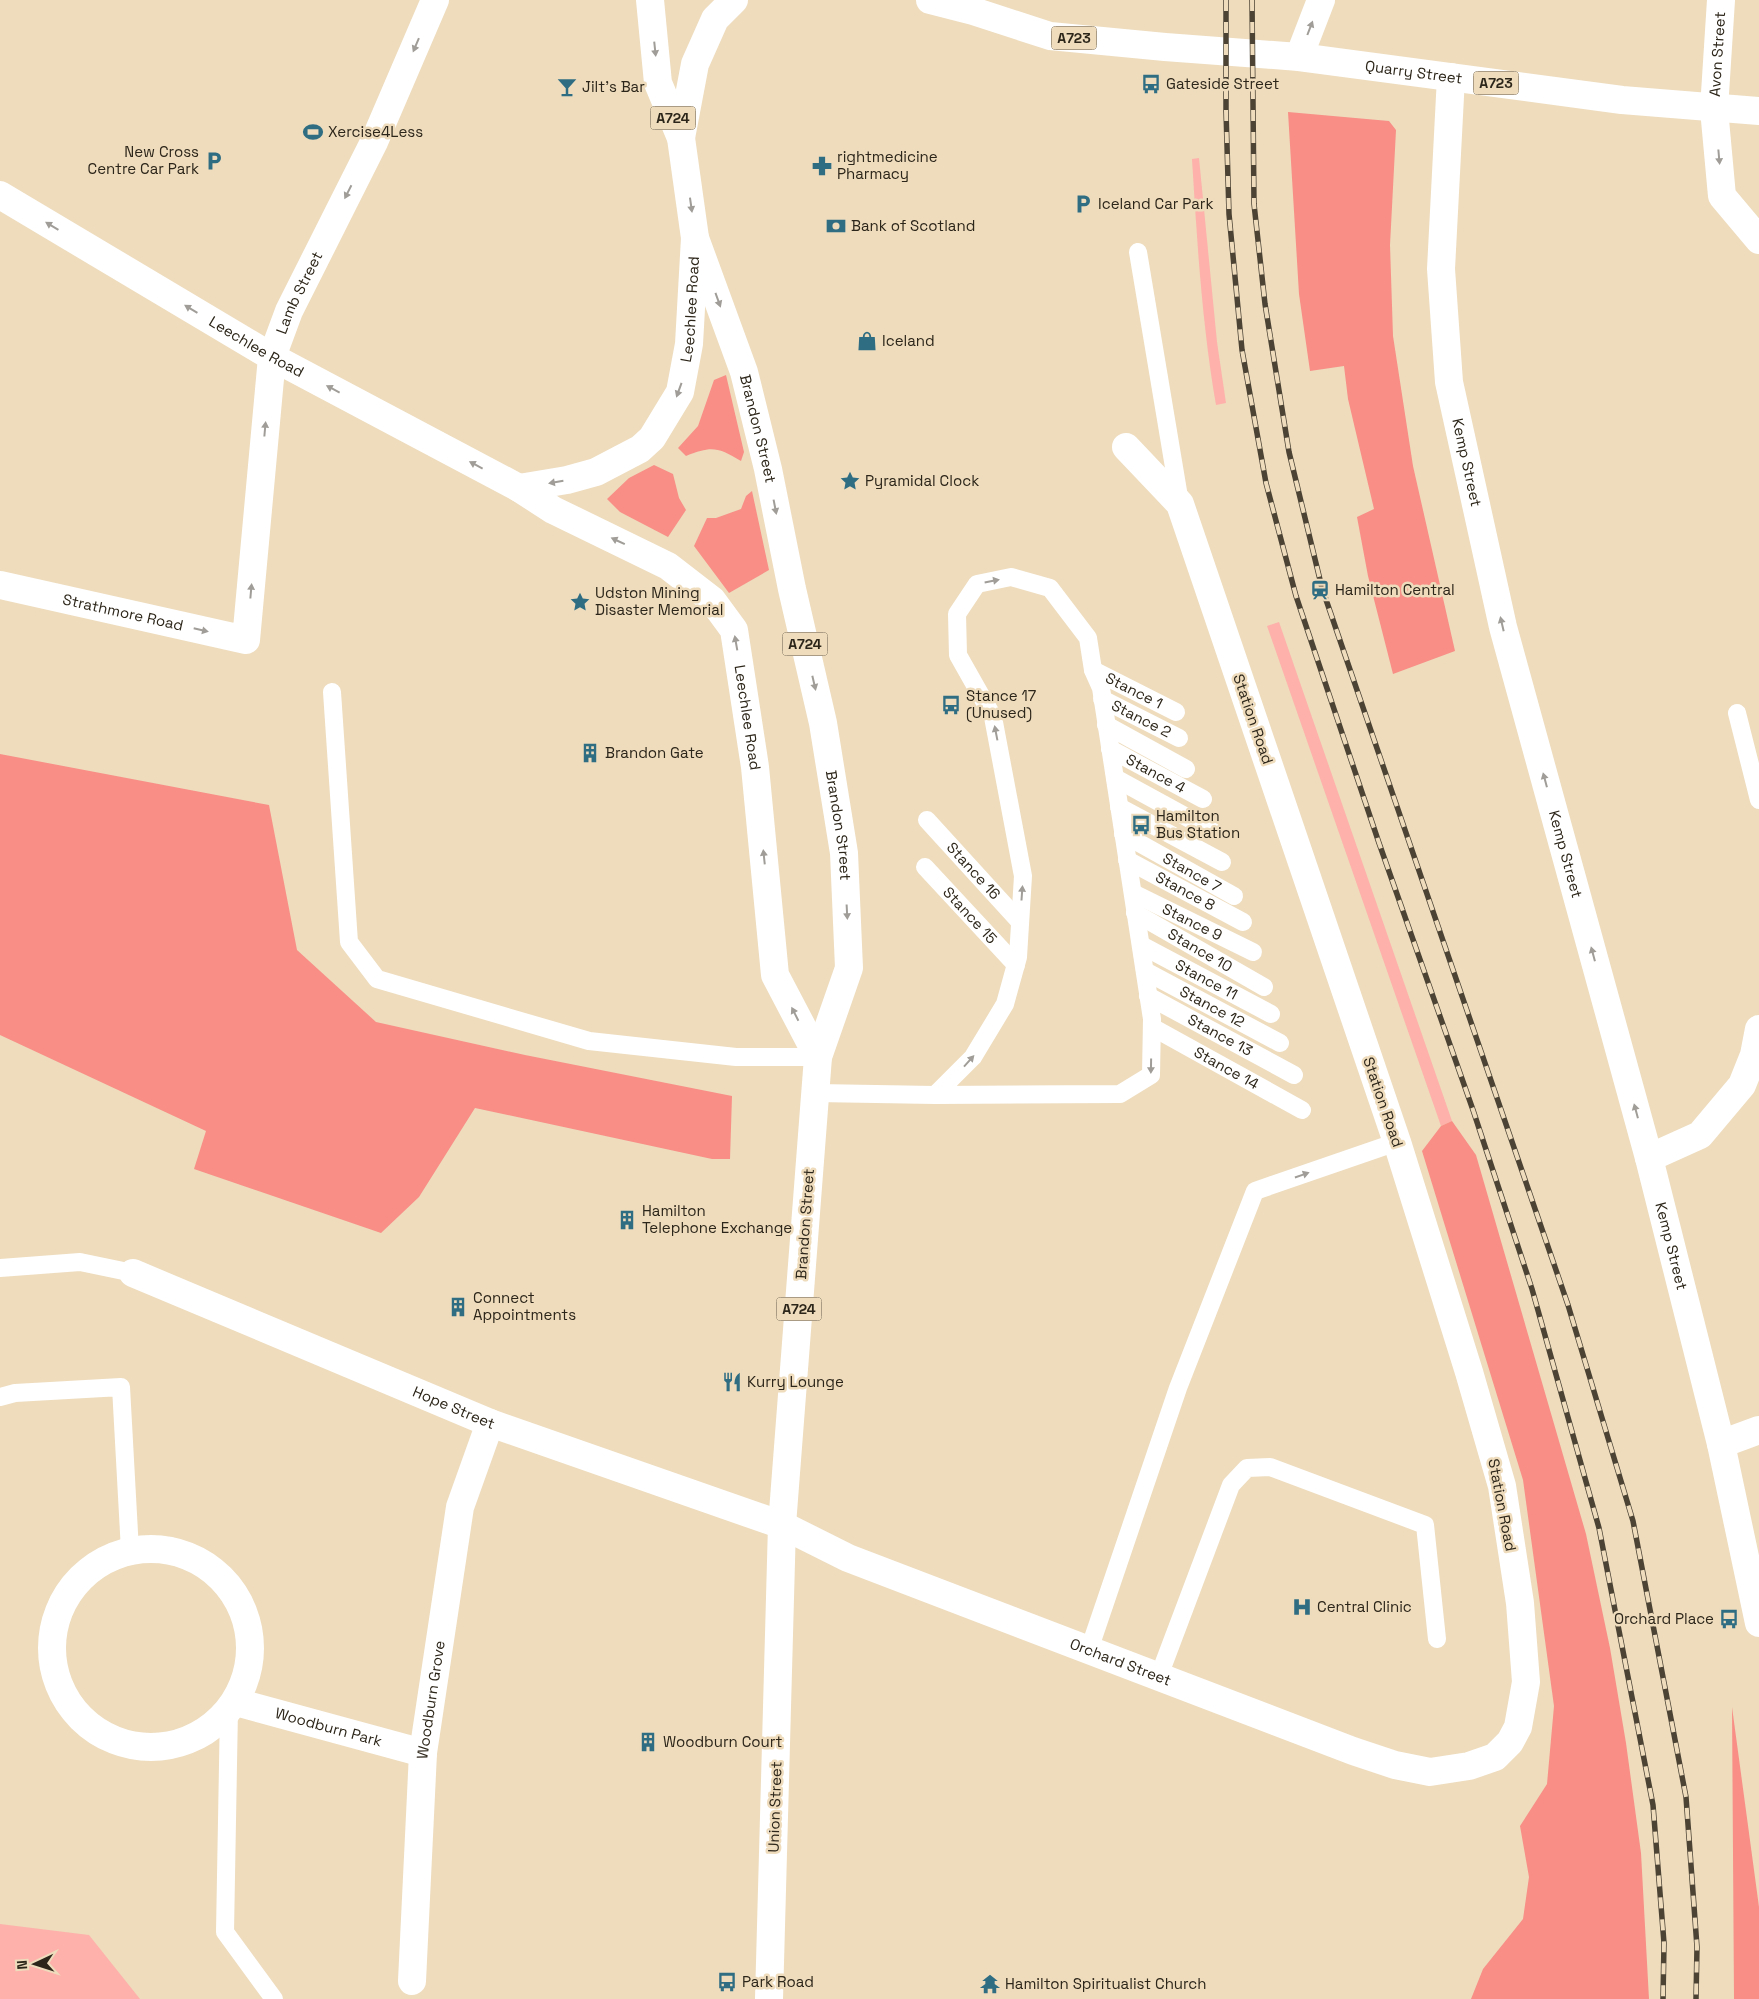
<svg xmlns="http://www.w3.org/2000/svg" width="1759" height="1999" viewBox="0 0 1759 1999" font-family="'Space Grotesk',sans-serif">
	<style>
		.green { fill: #feb1aa }
		.forest { fill: #f88e86 }
		.lines { fill: none; stroke-linecap: round; stroke-linejoin: round }
		.lane { stroke: #fff; stroke-width: 18 }
		.street { stroke: #fff; stroke-width: 28 }
		.secondary { stroke: #fff; stroke-width: 28 }
		.primary { stroke: #fff; stroke-width: 28 }
		.rail-casing { stroke: #4c4334; stroke-width: 5.5 }
		.rail { stroke: #eedcbd; stroke-width: 4; stroke-dasharray: 11; stroke-linecap: butt }
		.oneway { fill: #a09d98 }
		.labels { text-anchor: middle; stroke-width: 5; stroke-linejoin: round; paint-order: stroke }
		.shield { fill: #eedcbd; stroke: #665c4a; stroke-width: 1 }
		.shield-label { font-size: 14px; font-weight: bold; fill: #2c2519 }
		.street-label { font-size: 15px; fill: #2c2519; stroke: #eedcbd }
		.poi-label { font-size: 15px; fill: #2c2519; stroke: #eedcbd; text-anchor: start }
	</style>
	<rect width="100%" height="100%" fill="#eedcbd"/>
	<path class="green" d="M 1199,158 L 1217,342 L 1226,403 L 1216,405 C 1202,324 1197,241 1192,159 Z
		M 1279,622 L 1452,1121 L 1441,1126 L 1267,626 Z
		M 0,1924 L 89,1935 L 140,1999 L 0,1999 Z"/>
	<path class="forest" d="M 1288,112 L 1389,121 L 1396,130 L 1390,245 L 1393,336 L 1413,466 L 1455,651 L 1393,674 L 1368,576 L 1357,517 L 1374,509 L 1348,399 L 1344,366 L 1310,371 L 1299,294 Z
		M 726,375 L 744,452 L 741,461 C 717,447 712,446 686,456 L 678,448 L 698,426 L 714,380 Z
		M 654,465 L 673,474 L 679,498 L 686,510 L 668,537 L 620,512 L 607,499 L 629,478 Z
		M 752,491 L 769,570 L 729,593 L 694,546 L 707,518 L 716,518 L 741,509 L 746,496 Z
		M 0,754 L 269,805 L 297,950 L 376,1022 L 525,1055 L 732,1096 L 730,1159 L 712,1159 L 475,1108 L 419,1197 L 381,1233 L 194,1169 L 206,1131 L 0,1035 Z
		M 1452,1121 L 1476,1155 L 1586,1534 L 1610,1648 L 1626,1743 L 1641,1853 L 1649,1999 L 1471,1999 L 1483,1969 L 1523,1919 L 1529,1877 L 1520,1826 L 1547,1784 L 1554,1706 L 1523,1480 L 1422,1151 L 1441,1126 Z
		M 1732,1707 L 1759,1907 L 1759,1999 L 1734,1999 Z"/>
	<g class="lines">
		<g class="lane">
			<path d="M 1138,252 L 1180,503"/>
			<path id="s1" d="M 1093,670 L 1176,712"/>
			<path d="M 332,692 L 349,942 L 377,979 L 589,1041 L 736,1057 L 818,1057"/>
			<path id="s2" d="M 1102,699 L 1179,738"/>
			<path d="M 1737,713 L 1759,800"/>
			<path d="M 1106,725 L 1186,769"/>
			<path id="s3" d="M 1110,749 L 1203,799"/>
			<path d="M 1115,778 L 1212,831"/>
			<path d="M 1119,807 L 1222,862"/>
			<path id="s4" d="M 927,820 L 1020,922"/>
			<path id="s5" d="M 1123,834 L 1234,896"/>
			<path id="s6" d="M 1127,860 L 1243,922"/>
			<path id="s7" d="M 925,867 L 1016,965"/>
			<path id="s8" d="M 1133,893 L 1253,952"/>
			<path id="s9" d="M 1135,913 L 1264,987"/>
			<path id="s10" d="M 1141,945 L 1271,1014"/>
			<path id="s11" d="M 1145,971 L 1280,1043"/>
			<path id="s12" d="M 1148,996 L 1294,1075"/>
			<path id="s13" d="M 1152,1027 L 1302,1110"/>
			<path d="M 816,1093 L 935,1095 L 1120,1094 L 1151,1075 L 1152,1019 L 1101,688 L 1093,670 L 1088,638 L 1050,588 L 1011,577 L 977,584 L 957,614 L 958,655 L 993,717 L 1023,876 L 1018,957 L 1005,1004 L 973,1057 L 935,1095"/>
			<path d="M 0,1268 L 80,1262 L 133,1273"/>
			<path d="M 0,1397 L 15,1393 L 121,1387 L 130,1551"/>
			<path d="M 1089,1650 L 1178,1388 L 1255,1191 L 1397,1142"/>
			<path d="M 1159,1676 L 1231,1485 L 1247,1468 L 1270,1467 L 1425,1525 L 1437,1639"/>
			<path d="M 229,1709 L 225,1932 L 274,1999"/>
		</g>
		<g class="street">
			<path d="M 1299,57 L 1321,0"/>
			<path id="s14" d="M 1714,109 L 1721,0"/>
			<path id="s15" d="M 0,585 L 246,640 L 272,357 L 289,311 L 374,142 L 435,0"/>
			<path d="M 1649,1158 L 1700,1135 L 1742,1085 L 1754,1055 L 1759,1029"/>
			<path id="s16" d="M 133,1273 L 490,1423 L 782,1525 L 848,1558 L 1353,1751 L 1395,1765 L 1430,1772 L 1469,1766 L 1495,1757 L 1510,1742 L 1518,1727 L 1526,1682 L 1520,1603 L 1502,1486 L 1469,1372 L 1397,1142 L 1180,504 L 1126,447"/>
			<path d="M 1721,1444 L 1759,1430"/>
			<circle cx="151" cy="1648" r="99"/>
			<path id="s17" d="M 236,1702 L 423,1753"/>
			<path id="s18" d="M 412,1981 L 423,1753 L 460,1507 L 490,1423"/>
		</g>
		<g class="secondary">
			<path id="s19" d="M 1451,77 L 1441,269 L 1449,382 L 1503,627 L 1649,1158 L 1721,1444 L 1759,1623"/>
			<path d="M 1714,109 L 1722,196 L 1759,240"/>
			<path id="s20" d="M 0,195 L 272,357 L 519,488 L 553,510 L 668,566 L 712,600 L 734,630 L 755,767 L 775,975 L 818,1057"/>
			<path id="s21" d="M 519,488 L 567,480 L 596,472 L 640,449 L 652,438 L 680,392 L 689,344 L 695,238"/>
		</g>
		<g class="primary">
			<path id="s22" d="M 650,0 L 658,83 L 681,138 L 695,238 L 744,372 L 768,469 L 792,589 L 823,723 L 844,853 L 849,968 L 818,1057 L 782,1525 L 769,1999"/>
			<path id="s23" d="M 930,0 L 973,11 L 1050,36 L 1165,47 L 1299,57 L 1622,100 L 1759,111"/>
			<path d="M 681,138 L 695,64 L 715,19 L 734,0"/>
		</g>
		<defs>
			<path id="rail" d="M 1226,0 L 1226,111 L 1229,214 L 1242,350 L 1266,483 L 1296,596 L 1379,843 L 1473,1110 L 1532,1289 L 1599,1528 L 1653,1805 L 1664,1943 L 1663,1999
				M 1252,0 L 1254,204 L 1265,304 L 1289,452 L 1322,588 L 1568,1305 L 1633,1521 L 1686,1797 L 1697,1947 L 1696,1999"/>
		</defs>
		<use href="#rail" class="rail-casing"/>
		<use href="#rail" class="rail"/>
	</g>
	<defs><path id="oneway-solid" d="M-6-.8H1V-3.2L6.5 0L1 3.2V.8H-6Z" transform="scale(1.25)"/></defs>
	<g class="oneway">
		<use href="#oneway-solid" transform="translate(1310 28) rotate(-69)"/>
		<use href="#oneway-solid" transform="translate(416 45) rotate(113)"/>
		<use href="#oneway-solid" transform="translate(655 49) rotate(84)"/>
		<use href="#oneway-solid" transform="translate(1719 157) rotate(85)"/>
		<use href="#oneway-solid" transform="translate(348 192) rotate(117)"/>
		<use href="#oneway-solid" transform="translate(691 205) rotate(82)"/>
		<use href="#oneway-solid" transform="translate(52 226) rotate(-149)"/>
		<use href="#oneway-solid" transform="translate(718 300) rotate(70)"/>
		<use href="#oneway-solid" transform="translate(191 309) rotate(-149)"/>
		<use href="#oneway-solid" transform="translate(333 389) rotate(-152)"/>
		<use href="#oneway-solid" transform="translate(679 390) rotate(110)"/>
		<use href="#oneway-solid" transform="translate(265 429) rotate(-85)"/>
		<use href="#oneway-solid" transform="translate(476 465) rotate(-152)"/>
		<use href="#oneway-solid" transform="translate(556 482) rotate(170)"/>
		<use href="#oneway-solid" transform="translate(775 507) rotate(79)"/>
		<use href="#oneway-solid" transform="translate(618 541) rotate(-155)"/>
		<use href="#oneway-solid" transform="translate(992 581) rotate(-11)"/>
		<use href="#oneway-solid" transform="translate(251 591) rotate(-85)"/>
		<use href="#oneway-solid" transform="translate(1502 624) rotate(-103)"/>
		<use href="#oneway-solid" transform="translate(201 630) rotate(13)"/>
		<use href="#oneway-solid" transform="translate(736 643) rotate(-100)"/>
		<use href="#oneway-solid" transform="translate(814 683) rotate(77)"/>
		<use href="#oneway-solid" transform="translate(996 733) rotate(-101)"/>
		<use href="#oneway-solid" transform="translate(1545 780) rotate(-105)"/>
		<use href="#oneway-solid" transform="translate(764 857) rotate(-96)"/>
		<use href="#oneway-solid" transform="translate(1022 893) rotate(-86)"/>
		<use href="#oneway-solid" transform="translate(847 912) rotate(87)"/>
		<use href="#oneway-solid" transform="translate(1593 954) rotate(-105)"/>
		<use href="#oneway-solid" transform="translate(795 1014) rotate(-117)"/>
		<use href="#oneway-solid" transform="translate(969 1061) rotate(-48)"/>
		<use href="#oneway-solid" transform="translate(1151 1066) rotate(91)"/>
		<use href="#oneway-solid" transform="translate(1636 1111) rotate(-105)"/>
		<use href="#oneway-solid" transform="translate(1302 1175) rotate(-19)"/>
	</g>
	<defs>
		<symbol id="bus-bare" viewBox="-9 -9 18 18"><path d="M-5-6H5V4H4V6H2V4H-2V6H-4V4H-5ZM-3.5-4V0h7V-4ZM-3.5 1.2v1.5H-2V1.2ZM2 1.2v1.5H3.5V1.2Z" fill="#2f6d83" stroke="#eedcbd" stroke-width="2.5" paint-order="stroke"/></symbol>
		<symbol id="bar-bare" viewBox="-9 -9 18 18"><path d="M-6-5H6L.8 .8V4.5H3.5V6h-7V4.5H-.8V.8Z" fill="#2f6d83" stroke="#eedcbd" stroke-width="2.5" paint-order="stroke"/></symbol>
		<symbol id="stadium-bare" viewBox="-9 -9 18 18"><path d="M0-5a6.5 5 0 1 0 0 10a6.5 5 0 1 0 0-10ZM-3.5-1.8h7v3.6h-7Z" fill="#2f6d83" stroke="#eedcbd" stroke-width="2.5" paint-order="stroke"/></symbol>
		<symbol id="parking-bare" viewBox="-9 -9 18 18"><path d="M-3.5-5.5H1a3.5 3.5 0 0 1 0 7H-1V5.5H-3.5ZM-1-3.4V-.6H.8a1.4 1.4 0 0 0 0-2.8Z" fill="#2f6d83" stroke="#eedcbd" stroke-width="2.5" paint-order="stroke"/></symbol>
		<symbol id="pharmacy-bare" viewBox="-9 -9 18 18"><path d="M-2-6h4v4h4v4h-4v4h-4v-4h-4v-4h4Z" fill="#2f6d83" stroke="#eedcbd" stroke-width="2.5" paint-order="stroke"/></symbol>
		<symbol id="bank-bare" viewBox="-9 -9 18 18"><path d="M-6-4H6V4H-6ZM0-2.3a2.3 2.3 0 1 0 0 4.6a2.3 2.3 0 1 0 0-4.6Z" fill="#2f6d83" stroke="#eedcbd" stroke-width="2.5" paint-order="stroke"/></symbol>
		<symbol id="shop-bare" viewBox="-9 -9 18 18"><path d="M-5-2.5h2.3a2.7 3.5 0 0 1 5.4 0H5L5.5 6h-11ZM-1.5-2.5h3a1.5 2.3 0 0 0-3 0Z" fill="#2f6d83" stroke="#eedcbd" stroke-width="2.5" paint-order="stroke"/></symbol>
		<symbol id="sight-bare" viewBox="-9 -9 18 18"><path d="M0-6L1.8-2.2L6-1.7L2.9 1.2L3.7 5.4L0 3.3L-3.7 5.4L-2.9 1.2L-6-1.7L-1.8-2.2Z" fill="#2f6d83" stroke="#eedcbd" stroke-width="2.5" paint-order="stroke"/></symbol>
		<symbol id="station-bare" viewBox="-9 -9 18 18"><path d="M-3-6H3Q5-6 5-4V2Q5 4 3 4L4.5 6H3L1.5 4h-3L-3 6H-4.5L-3 4Q-5 4-5 2V-4Q-5-6-3-6ZM-3.5-4v3h7v-3ZM-3.5 1v1.5H-2V1ZM2 1v1.5H3.5V1Z" fill="#2f6d83" stroke="#eedcbd" stroke-width="2.5" paint-order="stroke"/></symbol>
		<symbol id="building-bare" viewBox="-9 -9 18 18"><path d="M-4-6H4V6H1V3H-1V6H-4ZM-2.5-4.3h1.7v1.8h-1.7ZM.8-4.3h1.7v1.8H.8ZM-2.5-1h1.7V.8h-1.7ZM.8-1h1.7V.8H.8Z" fill="#2f6d83" stroke="#eedcbd" stroke-width="2.5" paint-order="stroke"/></symbol>
		<symbol id="restaurant-bare" viewBox="-9 -9 18 18"><path d="M-5-6h1v4h1v-4h1v4h1v-4h1v5L-1.5 .5V6h-2V.5L-5-1ZM5-6V6H3V1.5H1.5Q1.5-4 5-6Z" fill="#2f6d83" stroke="#eedcbd" stroke-width="2.5" paint-order="stroke"/></symbol>
		<symbol id="hospital-bare" viewBox="-9 -9 18 18"><path d="M-5-5h3v3.5h4V-5h3V5h-3V1.5h-4V5h-3Z" fill="#2f6d83" stroke="#eedcbd" stroke-width="2.5" paint-order="stroke"/></symbol>
		<symbol id="temple-bare" viewBox="-9 -9 18 18"><path d="M0-6L5-2H3V0L6.5 2.5H4V6H1.5V3h-3V6H-4V2.5H-6.5L-3 0V-2H-5Z" fill="#2f6d83" stroke="#eedcbd" stroke-width="2.5" paint-order="stroke"/></symbol>
	</defs>
	<g fill-rule="evenodd">
		<use href="#bus-bare" x="1137" y="70" width="28" height="28"/>
		<use href="#bar-bare" x="553" y="73" width="28" height="28"/>
		<use href="#stadium-bare" x="299" y="118" width="28" height="28"/>
		<use href="#parking-bare" x="200" y="147" width="28" height="28"/>
		<use href="#pharmacy-bare" x="808" y="152" width="28" height="28"/>
		<use href="#parking-bare" x="1069" y="190" width="28" height="28"/>
		<use href="#bank-bare" x="822" y="212" width="28" height="28"/>
		<use href="#shop-bare" x="853" y="327" width="28" height="28"/>
		<use href="#sight-bare" x="836" y="467" width="28" height="28"/>
		<use href="#station-bare" x="1306" y="576" width="28" height="28"/>
		<use href="#sight-bare" x="566" y="588" width="28" height="28"/>
		<use href="#bus-bare" x="937" y="691" width="28" height="28"/>
		<use href="#building-bare" x="576" y="739" width="28" height="28"/>
		<use href="#bus-bare" x="1127" y="811" width="28" height="28"/>
		<use href="#building-bare" x="613" y="1206" width="28" height="28"/>
		<use href="#building-bare" x="444" y="1293" width="28" height="28"/>
		<use href="#restaurant-bare" x="718" y="1368" width="28" height="28"/>
		<use href="#hospital-bare" x="1288" y="1593" width="28" height="28"/>
		<use href="#bus-bare" x="1715" y="1605" width="28" height="28"/>
		<use href="#building-bare" x="634" y="1728" width="28" height="28"/>
		<use href="#bus-bare" x="713" y="1968" width="28" height="28"/>
		<use href="#temple-bare" x="976" y="1970" width="28" height="28"/>
	</g>
	<g class="labels">
		<g class="shield">
			<rect x="1051.5" y="26.5" width="45" height="23" rx="4"/>
			<rect x="1473.5" y="71.5" width="45" height="23" rx="4"/>
			<rect x="650.5" y="106.5" width="45" height="23" rx="4"/>
			<rect x="782.5" y="632.5" width="45" height="23" rx="4"/>
			<rect x="776.5" y="1297.5" width="45" height="23" rx="4"/>
		</g>
		<g class="shield-label">
			<text x="1074" y="43">A723</text>
			<text x="1496" y="88">A723</text>
			<text x="673" y="123">A724</text>
			<text x="805" y="649">A724</text>
			<text x="799" y="1314">A724</text>
		</g>
		<g class="street-label">
			<text dy="5" stroke="none"><textPath href="#s14" startOffset="55">Avon Street</textPath></text>
			<text dy="5" stroke="none"><textPath href="#s23" startOffset="491">Quarry Street</textPath></text>
			<text dy="5" stroke="none"><textPath href="#s15" startOffset="606">Lamb Street</textPath></text>
			<text dy="5" stroke="none"><textPath href="#s21" startOffset="282">Leechlee Road</textPath></text>
			<text dy="5" stroke="none"><textPath href="#s20" startOffset="298">Leechlee Road</textPath></text>
			<text dy="5" stroke="none"><textPath href="#s22" startOffset="445">Brandon Street</textPath></text>
			<text dy="5" stroke="none"><textPath href="#s19" startOffset="388">Kemp Street</textPath></text>
			<text dy="5" stroke="none"><textPath href="#s15" startOffset="126">Strathmore Road</textPath></text>
			<text dy="5" stroke="none"><textPath href="#s1" startOffset="46">Stance 1</textPath></text>
			<text dy="5" stroke="none"><textPath href="#s20" startOffset="946">Leechlee Road</textPath></text>
			<text dy="5" stroke="none"><textPath href="#s2" startOffset="44">Stance 2</textPath></text>
			<text transform="translate(1253 719) rotate(71)" y="5">Station Road</text>
			<text dy="5" stroke="none"><textPath href="#s3" startOffset="52">Stance 4</textPath></text>
			<text dy="5" stroke="none"><textPath href="#s22" startOffset="850">Brandon Street</textPath></text>
			<text dy="5" stroke="none"><textPath href="#s19" startOffset="792">Kemp Street</textPath></text>
			<text dy="5" stroke="none"><textPath href="#s4" startOffset="69">Stance 16</textPath></text>
			<text dy="5" stroke="none"><textPath href="#s5" startOffset="79">Stance 7</textPath></text>
			<text dy="5" stroke="none"><textPath href="#s6" startOffset="66">Stance 8</textPath></text>
			<text dy="5" stroke="none"><textPath href="#s7" startOffset="66">Stance 15</textPath></text>
			<text dy="5" stroke="none"><textPath href="#s8" startOffset="66">Stance 9</textPath></text>
			<text dy="5" stroke="none"><textPath href="#s9" startOffset="75">Stance 10</textPath></text>
			<text dy="5" stroke="none"><textPath href="#s10" startOffset="74">Stance 11</textPath></text>
			<text dy="5" stroke="none"><textPath href="#s11" startOffset="76">Stance 12</textPath></text>
			<text dy="5" stroke="none"><textPath href="#s12" startOffset="82">Stance 13</textPath></text>
			<text dy="5" stroke="none"><textPath href="#s13" startOffset="85">Stance 14</textPath></text>
			<text transform="translate(1383 1102) rotate(71)" y="5">Station Road</text>
			<text transform="translate(805 1224) rotate(-86)" y="5">Brandon Street</text>
			<text dy="5" stroke="none"><textPath href="#s19" startOffset="1198">Kemp Street</textPath></text>
			<text dy="5" stroke="none"><textPath href="#s16" startOffset="348">Hope Street</textPath></text>
			<text transform="translate(1502 1505) rotate(79)" y="5">Station Road</text>
			<text dy="5" stroke="none"><textPath href="#s16" startOffset="1062">Orchard Street</textPath></text>
			<text dy="5" stroke="none"><textPath href="#s18" startOffset="282">Woodburn Grove</textPath></text>
			<text dy="5" stroke="none"><textPath href="#s17" startOffset="96">Woodburn Park</textPath></text>
			<text transform="translate(775 1807) rotate(-88)" y="5">Union Street</text>
		</g>
		<g class="poi-label">
			<text x="1166" y="89">Gateside Street</text>
			<text x="582" y="92">Jilt's Bar</text>
			<text x="328" y="137">Xercise4Less</text>
			<text x="199" y="157" text-anchor="end">New Cross<tspan x="199" dy="17">Centre Car Park</tspan></text>
			<text x="837" y="162">rightmedicine<tspan x="837" dy="17">Pharmacy</tspan></text>
			<text x="1098" y="209">Iceland Car Park</text>
			<text x="851" y="231">Bank of Scotland</text>
			<text x="882" y="346">Iceland</text>
			<text x="865" y="486">Pyramidal Clock</text>
			<text x="1335" y="595">Hamilton Central</text>
			<text x="595" y="598">Udston Mining<tspan x="595" dy="17">Disaster Memorial</tspan></text>
			<text x="966" y="701">Stance 17<tspan x="966" dy="17">(Unused)</tspan></text>
			<text x="605" y="758">Brandon Gate</text>
			<text x="1156" y="821">Hamilton<tspan x="1156" dy="17">Bus Station</tspan></text>
			<text x="642" y="1216">Hamilton<tspan x="642" dy="17">Telephone Exchange</tspan></text>
			<text x="473" y="1303">Connect<tspan x="473" dy="17">Appointments</tspan></text>
			<text x="747" y="1387">Kurry Lounge</text>
			<text x="1317" y="1612">Central Clinic</text>
			<text x="1714" y="1624" text-anchor="end">Orchard Place</text>
			<text x="663" y="1747">Woodburn Court</text>
			<text x="742" y="1987">Park Road</text>
			<text x="1005" y="1989">Hamilton Spiritualist Church</text>
		</g>
	</g>
	<g transform="translate(35 1964) rotate(266)" stroke="#eedcbd" stroke-width="4" paint-order="stroke">
	<path d="M0-4L9 19L0 12L-9 19Z" fill="#2c2519"/>
	<text y="-8" font-size="14" font-weight="bold" text-anchor="middle" fill="#2c2519">N</text>
	</g>
</svg>
